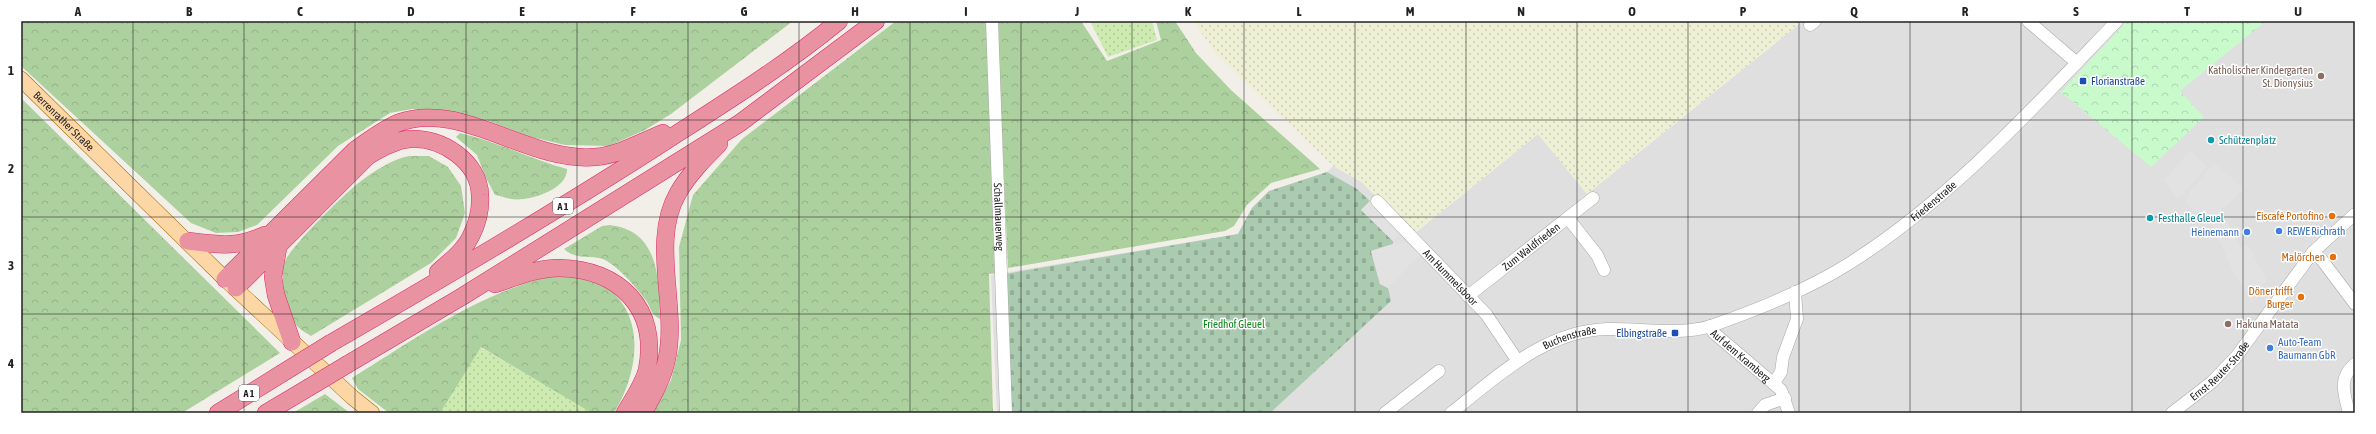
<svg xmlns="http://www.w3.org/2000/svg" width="2376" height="434" viewBox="0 0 2376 434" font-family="'Asap Condensed',sans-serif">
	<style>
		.residential { fill: #e0dfdf }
		.farmland { fill: url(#farmland-dots) }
		.grass { fill: url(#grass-dots) }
		.forest { fill: url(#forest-crowns) }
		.cemetery { fill: url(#cemetery-stones) }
		.park { fill: url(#park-crowns) }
		.parking { fill: #e2e2e2 }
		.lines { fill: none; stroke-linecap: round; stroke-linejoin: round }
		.minor-casing { stroke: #a9a9a9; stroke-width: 13 }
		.major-casing { stroke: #a06b00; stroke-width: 16 }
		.highway-casing { stroke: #dc2a67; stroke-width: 18 }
		.minor { stroke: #fff; stroke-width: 12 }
		.major { stroke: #fcd6a4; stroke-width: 15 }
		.highway { stroke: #e892a2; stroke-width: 17 }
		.highway-bridge-casing { stroke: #dc2a67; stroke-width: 18; stroke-linecap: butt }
		.highway-bridge { stroke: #e892a2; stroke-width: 17 }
		.grid { fill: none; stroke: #222; stroke-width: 1; stroke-opacity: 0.55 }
		.education-dot { fill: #8d6e63; stroke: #fff; stroke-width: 1.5 }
		.transit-dot { fill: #1a4fb4; stroke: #fff; stroke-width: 1.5 }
		.culture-dot { fill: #0f9aa8; stroke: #fff; stroke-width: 1.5 }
		.food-dot { fill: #e8710a; stroke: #fff; stroke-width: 1.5 }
		.shop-dot { fill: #3f7fe0; stroke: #fff; stroke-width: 1.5 }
		.labels { text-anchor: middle; stroke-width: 3; stroke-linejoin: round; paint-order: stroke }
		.shield { fill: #fff; stroke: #646464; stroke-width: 1 }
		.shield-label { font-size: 10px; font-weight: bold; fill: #222 }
		.education-label { font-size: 11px; fill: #785e54; stroke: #fff; text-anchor: end }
		.transit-label { font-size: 11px; fill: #164399; stroke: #fff; text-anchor: start }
		.street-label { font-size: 11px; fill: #222; stroke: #fff }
		.culture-label { font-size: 11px; fill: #0d838f; stroke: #fff; text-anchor: start }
		.food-label { font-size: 11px; fill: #c56008; stroke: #fff; text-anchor: end }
		.shop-label { font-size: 11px; fill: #366cbe; stroke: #fff; text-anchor: start }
		.park-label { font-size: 11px; fill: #0c8416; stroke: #fff }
		.neatline { fill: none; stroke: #222; stroke-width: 1.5 }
		.grid-label { font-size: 13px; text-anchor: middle; font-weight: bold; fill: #222 }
	</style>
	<defs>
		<pattern id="farmland-dots" width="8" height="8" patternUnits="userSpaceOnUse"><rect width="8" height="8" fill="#eef0d5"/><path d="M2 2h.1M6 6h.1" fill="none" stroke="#ccceb7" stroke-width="1.8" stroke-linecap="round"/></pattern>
		<pattern id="grass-dots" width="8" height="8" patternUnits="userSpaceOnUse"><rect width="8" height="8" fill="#cdebb0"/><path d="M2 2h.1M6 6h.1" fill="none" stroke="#b0c997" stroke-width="1.8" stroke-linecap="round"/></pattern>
		<pattern id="forest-crowns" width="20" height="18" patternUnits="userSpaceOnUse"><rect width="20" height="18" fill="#add19e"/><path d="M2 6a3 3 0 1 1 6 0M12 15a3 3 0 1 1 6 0" fill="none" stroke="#95b388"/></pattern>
		<pattern id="cemetery-stones" width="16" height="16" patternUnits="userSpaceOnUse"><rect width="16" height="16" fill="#aacbaf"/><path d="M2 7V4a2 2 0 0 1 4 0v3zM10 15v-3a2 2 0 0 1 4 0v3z" fill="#92ae96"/></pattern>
		<pattern id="park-crowns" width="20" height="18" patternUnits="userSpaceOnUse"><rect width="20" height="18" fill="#c8facc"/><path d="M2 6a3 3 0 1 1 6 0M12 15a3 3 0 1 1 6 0" fill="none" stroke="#acd6af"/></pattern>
	</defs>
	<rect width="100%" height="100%" fill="#f2efe9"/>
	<path class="residential" d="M 1803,21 L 2355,21 L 2355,413 L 997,413 L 991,275 L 1238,234 L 1252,208 L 1269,191 L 1327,172 L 1333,166 L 1363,183 L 1415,233 L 1538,134 L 1587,194 Z"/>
	<path class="farmland" d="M 1193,21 L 1803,21 L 1587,194 L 1538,134 L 1415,233 L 1360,181 L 1333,166 L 1216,54 Z"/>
	<path class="grass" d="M 1090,21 L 1152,21 L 1157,40 L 1108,57 Z
		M 480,347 L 593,412 L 592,413 L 440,413 Z"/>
	<path class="forest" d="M 21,21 L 793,21 L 671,114 L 645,130 L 609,146 L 565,145 L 531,137 L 486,120 L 452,112 L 412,109 L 390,113 L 338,146 L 257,225 L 238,232 L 216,233 L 191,223 L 21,66 Z
		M 896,21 L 986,21 L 1000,273 L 989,274 L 993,413 L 653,413 L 671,380 L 681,340 L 679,247 L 693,195 L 742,139 Z
		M 997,21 L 1081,21 L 1107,61 L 1161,40 L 1156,21 L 1175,21 L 1196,53 L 1231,90 L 1320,169 L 1271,183 L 1247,205 L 1234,226 L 1225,231 L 1008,268 Z
		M 21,98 L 280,353 L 182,413 L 21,413 Z
		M 460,133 C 496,141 530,159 567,169 C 568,190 527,202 511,199 C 506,198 500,196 495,195 L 485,176 L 477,155 L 456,137 Z
		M 409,156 L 429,156 L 448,167 L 461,186 L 465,213 L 456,238 L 431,263 L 311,336 C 307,333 302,331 298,327 C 288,318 278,274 285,261 C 294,243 344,194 361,181 C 374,171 393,159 409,156 Z
		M 610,225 C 660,231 659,280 660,319 C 648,312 652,307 644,298 C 634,285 621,270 607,261 C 594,253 578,262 564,249 L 602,226 Z
		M 550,276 C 566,276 587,274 601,283 C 648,313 639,372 614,413 L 592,413 L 481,347 L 440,413 L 389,413 L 358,389 L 352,378 C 416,338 477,295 550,276 Z
		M 325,394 L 350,413 L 293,413 Z"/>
	<path class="cemetery" d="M 1327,172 L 1357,189 L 1370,201 L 1361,210 L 1393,241 L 1393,244 L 1371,251 L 1380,284 L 1388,288 L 1391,301 L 1270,413 L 1011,413 L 1005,274 L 1238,234 L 1252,208 L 1269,191 Z"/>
	<path class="park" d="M 2127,21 L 2266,21 L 2180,91 L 2204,117 L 2151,167 L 2061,92 Z"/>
	<path class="parking" d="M 2190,151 L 2207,167 L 2178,199 L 2164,180 Z
		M 2215,163 L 2244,189 L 2221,210 L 2241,248 L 2248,245 L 2267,281 L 2261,285 L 2257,299 L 2251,302 L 2232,269 L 2214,228 L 2184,202 L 2189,197 L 2189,192 Z
		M 1370,201 L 1401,231 L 1393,241 L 1361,210 Z
		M 1405,243 L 1420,254 L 1388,288 L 1380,284 L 1371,251 L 1393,244 Z"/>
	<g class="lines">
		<defs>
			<g id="minor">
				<path id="s1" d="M 992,21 L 1006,413"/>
				<path d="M 2028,21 L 2077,63"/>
				<path d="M 1810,25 L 1815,21"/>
				<path id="s2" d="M 1377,201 L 1486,314 L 1517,360"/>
				<path d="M 1568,218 L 1597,255 L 1604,270"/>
				<path d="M 2313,252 L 2322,260 L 2355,304"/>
				<path id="s3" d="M 1468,296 L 1593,198"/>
				<path id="s4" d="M 1710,326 L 1714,333 L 1781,390 L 1789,413"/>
				<path d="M 1774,383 L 1781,372 L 1783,357 L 1797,319 L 1795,292"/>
				<path d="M 1385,413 L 1439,371"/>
				<path id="s5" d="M 1451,413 C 1498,376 1544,331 1607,329 C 1640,328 1679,336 1711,326 C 1757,310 1809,289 1850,263 C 1952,198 2034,107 2117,21"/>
				<path d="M 1758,413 L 1765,405 L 1785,398"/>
				<path id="s6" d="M 2172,413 L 2212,382 L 2236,357 L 2313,252 L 2355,214"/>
				<path d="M 2349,413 C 2344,393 2338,378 2355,364"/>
			</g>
			<g id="major">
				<path id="s7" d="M 21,79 L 225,279 L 352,397 L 372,413"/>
			</g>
			<path id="highway" d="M 188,241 C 219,245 236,248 265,235
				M 278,248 L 273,277 L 276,295 L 292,342
				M 225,279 L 355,150 C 369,140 382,130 398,123 C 460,99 529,163 595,157 C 619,155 641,142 663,133
				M 495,284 C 516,277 537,268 559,268 C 619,269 659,308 647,370 C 643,385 633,399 625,413
				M 236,288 L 368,156 C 381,148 395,140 410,139 C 441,137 479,161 480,195 C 481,209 477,224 471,236 C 464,251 449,262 438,272
				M 331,343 C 447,276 563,208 675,135 C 731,99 788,63 839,21
				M 348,364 L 463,296 L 740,123 L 876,21
				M 218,413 L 281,374
				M 266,413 L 308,388
				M 643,413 C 653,396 663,378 667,358 C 678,306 650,241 678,193 C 689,174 704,159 719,144"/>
		</defs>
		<use href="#minor" class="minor-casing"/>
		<use href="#major" class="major-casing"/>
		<use href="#highway" class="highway-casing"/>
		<use href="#minor" class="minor"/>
		<use href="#major" class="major"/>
		<use href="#highway" class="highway"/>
		<defs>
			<path id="highway-bridge" d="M 281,374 L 331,343
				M 308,388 L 348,364"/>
		</defs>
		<use href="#highway-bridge" class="highway-bridge-casing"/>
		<use href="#highway-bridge" class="highway-bridge"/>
	</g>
	<path class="grid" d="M 133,21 L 133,413M 244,21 L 244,413M 355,21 L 355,413M 466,21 L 466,413M 577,21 L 577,413M 688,21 L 688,413M 799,21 L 799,413M 910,21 L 910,413M 1021,21 L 1021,413M 1132,21 L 1132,413M 1244,21 L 1244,413M 1355,21 L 1355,413M 1466,21 L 1466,413M 1577,21 L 1577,413M 1688,21 L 1688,413M 1799,21 L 1799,413M 1910,21 L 1910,413M 2021,21 L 2021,413M 2132,21 L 2132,413M 2243,21 L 2243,413M 21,120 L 2355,120M 21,217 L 2355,217M 21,314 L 2355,314"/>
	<g class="education-dot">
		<circle cx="2321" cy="76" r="4"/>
		<circle cx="2228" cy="324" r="4"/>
	</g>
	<g class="transit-dot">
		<rect x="2079" y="77" width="8" height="8" rx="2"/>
		<rect x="1671" y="329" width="8" height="8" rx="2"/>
	</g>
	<g class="culture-dot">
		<circle cx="2211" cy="140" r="4"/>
		<circle cx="2150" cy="218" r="4"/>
	</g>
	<g class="food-dot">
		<circle cx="2332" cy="216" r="4"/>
		<circle cx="2333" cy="257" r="4"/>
		<circle cx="2301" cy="297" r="4"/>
	</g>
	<g class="shop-dot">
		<circle cx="2279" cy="231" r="4"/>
		<circle cx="2247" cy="232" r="4"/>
		<circle cx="2270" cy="348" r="4"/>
	</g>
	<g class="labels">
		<g class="shield">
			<rect x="553" y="198" width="20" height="16" rx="3"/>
			<rect x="239" y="385" width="20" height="16" rx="3"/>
		</g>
		<g class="shield-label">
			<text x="563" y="210">A 1</text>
			<text x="249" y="397">A 1</text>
		</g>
		<g class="education-label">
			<text x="2313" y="74">Katholischer Kindergarten<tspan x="2313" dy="13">St. Dionysius</tspan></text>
			<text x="2236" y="328" text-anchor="start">Hakuna Matata</text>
		</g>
		<g class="transit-label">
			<text x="2091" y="85">Florianstraße</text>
			<text x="1667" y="337" text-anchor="end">Elbingstraße</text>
		</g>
		<g class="street-label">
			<text dy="4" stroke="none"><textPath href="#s7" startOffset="60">Berrenrather Straße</textPath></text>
			<text dy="4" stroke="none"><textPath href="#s5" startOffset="542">Friedenstraße</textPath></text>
			<text dy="4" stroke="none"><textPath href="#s1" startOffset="196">Schallmauerweg</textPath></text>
			<text dy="4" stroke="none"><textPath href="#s3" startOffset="80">Zum Waldfrieden</textPath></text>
			<text dy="4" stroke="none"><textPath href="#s2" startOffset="106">Am Hummelsboor</textPath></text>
			<text dy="4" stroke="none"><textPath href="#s5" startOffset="142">Buchenstraße</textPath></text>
			<text dy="4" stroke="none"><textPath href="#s4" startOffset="43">Auf dem Kramberg</textPath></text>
			<text dy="4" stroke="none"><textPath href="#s6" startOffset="64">Ernst-Reuter-Straße</textPath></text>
		</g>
		<g class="culture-label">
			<text x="2219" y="144">Schützenplatz</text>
			<text x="2158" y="222">Festhalle Gleuel</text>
		</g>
		<g class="food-label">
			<text x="2324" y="220">Eiscafè Portofino</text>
			<text x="2325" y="261">Malörchen</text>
			<text x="2293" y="295">Döner trifft<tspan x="2293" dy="13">Burger</tspan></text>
		</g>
		<g class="shop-label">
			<text x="2287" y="235">REWE Richrath</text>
			<text x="2239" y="236" text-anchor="end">Heinemann</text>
			<text x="2278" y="346">Auto-Team<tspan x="2278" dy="13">Baumann GbR</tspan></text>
		</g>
		<g class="park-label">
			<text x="1234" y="328">Friedhof Gleuel</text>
		</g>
	</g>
	<rect width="2376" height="434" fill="none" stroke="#ffffff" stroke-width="44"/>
	<rect x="22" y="22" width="2332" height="390" class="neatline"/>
	<g class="grid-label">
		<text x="78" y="16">A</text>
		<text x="189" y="16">B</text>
		<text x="300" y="16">C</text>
		<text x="411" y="16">D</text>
		<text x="522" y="16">E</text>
		<text x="633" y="16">F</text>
		<text x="744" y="16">G</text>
		<text x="855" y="16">H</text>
		<text x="966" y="16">I</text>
		<text x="1077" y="16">J</text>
		<text x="1188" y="16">K</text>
		<text x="1299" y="16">L</text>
		<text x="1410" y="16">M</text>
		<text x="1521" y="16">N</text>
		<text x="1632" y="16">O</text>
		<text x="1743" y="16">P</text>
		<text x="1854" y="16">Q</text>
		<text x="1965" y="16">R</text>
		<text x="2076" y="16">S</text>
		<text x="2187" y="16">T</text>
		<text x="2298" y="16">U</text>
		<text x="11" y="75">1</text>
		<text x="11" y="173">2</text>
		<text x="11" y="270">3</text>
		<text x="11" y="368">4</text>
	</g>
</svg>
